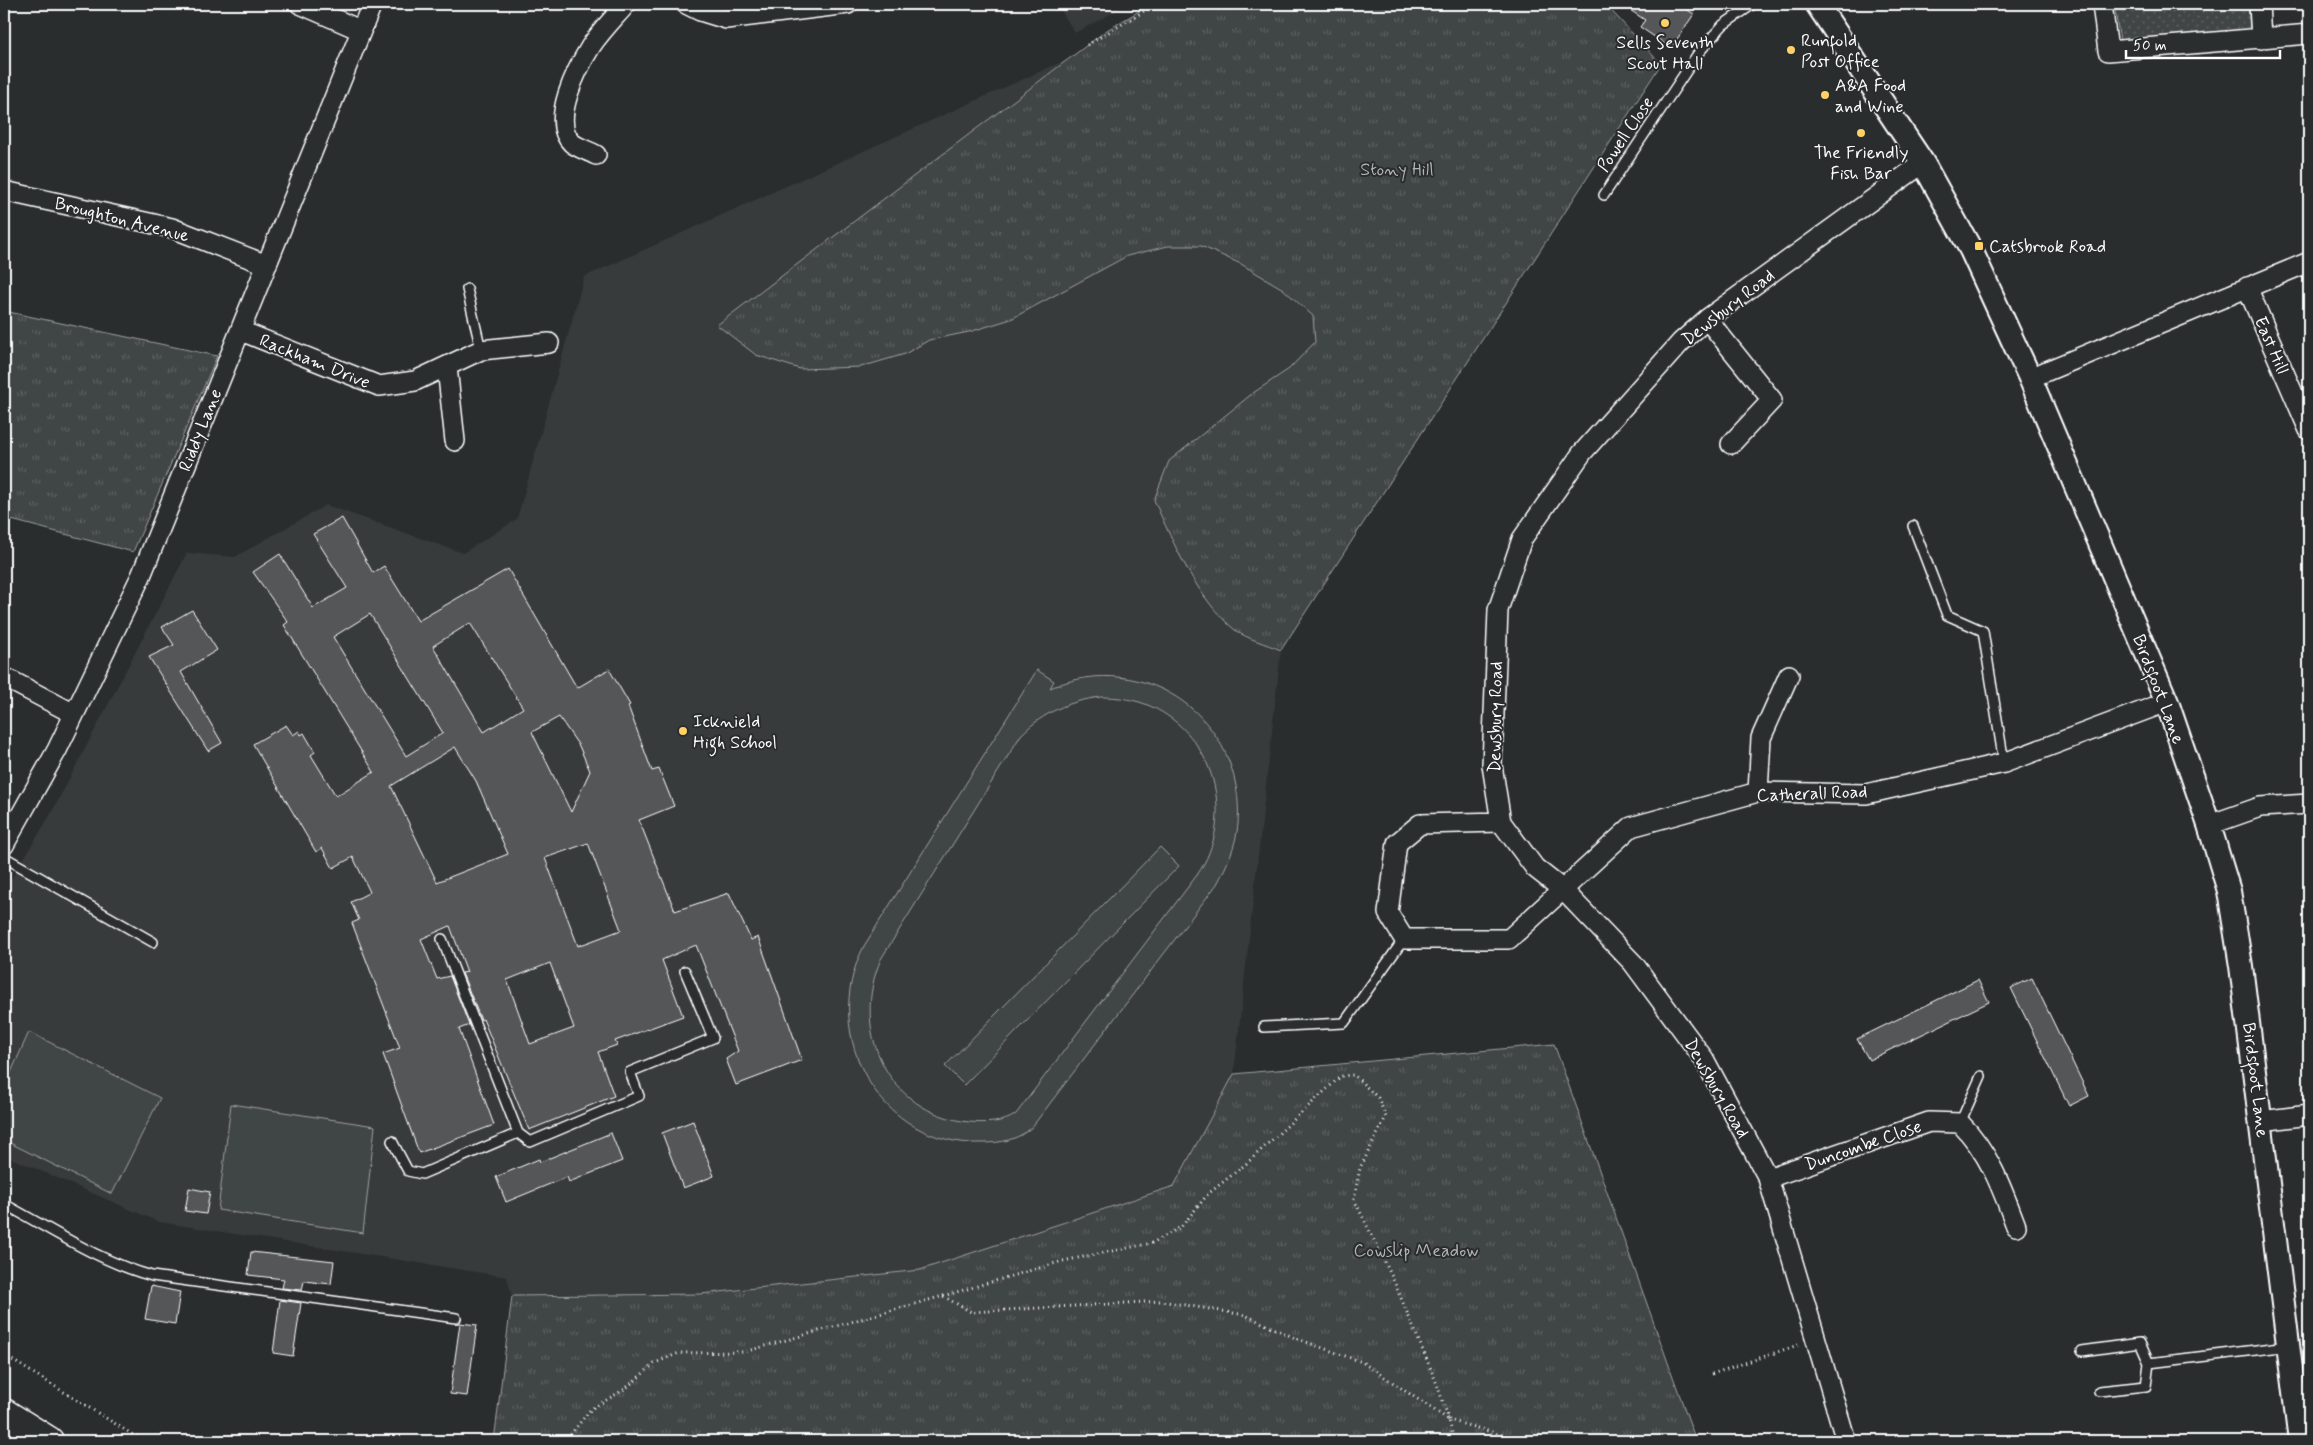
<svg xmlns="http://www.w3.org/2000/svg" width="2313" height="1445" viewBox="0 0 2313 1445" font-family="Mynerve,sans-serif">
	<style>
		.built { fill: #373a3b }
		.grass { fill: url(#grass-dots); stroke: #a0a2a2 }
		.park { fill: url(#park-tufts); stroke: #a0a2a2 }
		.garden { fill: #414445; stroke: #a0a2a2; fill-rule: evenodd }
		.building { fill: #555758; stroke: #fff; fill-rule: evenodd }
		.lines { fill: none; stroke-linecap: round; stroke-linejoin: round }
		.service-casing { stroke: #fff; stroke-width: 12 }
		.minor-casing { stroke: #fff; stroke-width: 22 }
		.tertiary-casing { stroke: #fff; stroke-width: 26 }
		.trunk-casing { stroke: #fff; stroke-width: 31 }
		.path { stroke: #fff; stroke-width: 3; stroke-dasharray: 1 4; stroke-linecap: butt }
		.service { stroke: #2a2d2e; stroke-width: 9 }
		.minor { stroke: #2a2d2e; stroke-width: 19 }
		.tertiary { stroke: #2a2d2e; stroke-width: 22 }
		.trunk { stroke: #2a2d2e; stroke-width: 28 }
		.poi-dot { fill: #ffd166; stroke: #2a2d2e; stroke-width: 2 }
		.labels { text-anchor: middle; stroke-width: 4; stroke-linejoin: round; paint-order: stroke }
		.poi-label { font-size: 18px; fill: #fff; stroke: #2a2d2e; text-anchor: start }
		.street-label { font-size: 18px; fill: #fff; stroke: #2a2d2e }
		.park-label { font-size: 18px; fill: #b3b4b5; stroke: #2a2d2e }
	</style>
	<defs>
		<pattern id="grass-dots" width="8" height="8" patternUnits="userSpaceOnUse" patternTransform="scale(1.25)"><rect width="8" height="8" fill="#414445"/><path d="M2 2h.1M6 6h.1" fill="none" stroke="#5e6061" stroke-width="1.8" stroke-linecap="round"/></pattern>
		<pattern id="park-tufts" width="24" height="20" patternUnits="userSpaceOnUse" patternTransform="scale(1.25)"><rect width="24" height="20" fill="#414445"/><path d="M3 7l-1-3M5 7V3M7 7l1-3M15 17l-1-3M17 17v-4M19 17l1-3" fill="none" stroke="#5e6061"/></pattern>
	</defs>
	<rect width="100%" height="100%" fill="#2a2d2e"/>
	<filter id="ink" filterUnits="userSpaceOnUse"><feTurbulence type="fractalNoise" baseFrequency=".02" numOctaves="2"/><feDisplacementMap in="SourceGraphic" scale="10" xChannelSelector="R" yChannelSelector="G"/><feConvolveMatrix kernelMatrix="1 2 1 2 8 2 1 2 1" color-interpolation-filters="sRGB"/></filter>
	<g filter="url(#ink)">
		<path class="built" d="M 1057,4 L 1129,4 L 1075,33 Z
			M 1068,59 L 718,325 L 905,354 L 929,340 L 969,332 L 1070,286 L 1127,256 L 1168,246 L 1201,246 L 1241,264 L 1283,289 L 1313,316 L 1315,342 L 1289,369 L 1253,393 L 1169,461 L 1154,500 L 1190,572 L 1236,631 L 1281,650 L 1234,1074 L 1174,1186 L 920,1270 L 701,1294 L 512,1296 L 507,1277 L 159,1222 L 4,1155 L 4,891 L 52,812 L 187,553 L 235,557 L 326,505 L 463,553 L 517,519 L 584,277 Z"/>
		<path class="grass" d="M 2114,4 L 2248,4 L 2250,31 L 2120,41 Z"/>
		<path class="park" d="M 1151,4 L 1605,4 L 1661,64 L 1281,650 C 1267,644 1247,639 1235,630 C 1198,600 1173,543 1154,500 L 1169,461 L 1253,393 L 1289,369 L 1315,342 L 1313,316 L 1283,289 L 1241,264 L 1201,246 L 1168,246 L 1127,256 L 1011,319 L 969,332 L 929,340 L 905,354 L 861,367 L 800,369 L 756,355 L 717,325 L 1107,30 Z
			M 4,311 L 217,356 L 133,552 L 4,518 Z
			M 1554,1044 L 1696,1441 L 494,1441 L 512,1296 L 701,1294 L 920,1270 L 1174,1186 L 1234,1074 Z"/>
		<path class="garden" d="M 1037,670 L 1054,681 L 1050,688 C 1146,647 1246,720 1238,824 C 1236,846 1227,865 1217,884 L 1032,1127 C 1018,1140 1001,1143 983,1143 C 880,1147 818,1035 864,946 ZM 1101,697 C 1118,697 1134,699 1150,706 C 1215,735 1237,818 1197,875 L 1016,1114 C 1003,1124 984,1123 969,1122 C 887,1113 850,1030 881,959 L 1021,735 C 1044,712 1069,701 1101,697 Z
			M 1160,847 L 1179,866 L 964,1085 L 945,1066 Z
			M 29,1032 L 160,1098 L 112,1194 L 4,1140 L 4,1088 Z
			M 231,1104 L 375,1126 L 363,1233 L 218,1210 Z"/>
		<path class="building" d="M 1621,4 L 1678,4 L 1694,14 L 1671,48 L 1640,27 L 1645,20 Z
			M 342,518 L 373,573 L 384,566 L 418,621 L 508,569 L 577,688 L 609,669 L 630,705 L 628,706 L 652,771 L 659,769 L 674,806 L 639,820 L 675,911 L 729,893 L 751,940 L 758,937 L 802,1060 L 736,1085 L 726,1059 L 738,1051 L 696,945 L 662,960 L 683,1016 L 615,1041 L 617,1045 L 598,1052 L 614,1096 L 529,1130 L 483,1019 L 481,1020 L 462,973 L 467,972 L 450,926 L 421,939 L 437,979 L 450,976 L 469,1025 L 459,1029 L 494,1125 L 419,1153 L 383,1054 L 400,1048 L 352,923 L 359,920 L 351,902 L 370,892 L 353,857 L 333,868 L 322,848 L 316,852 L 253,744 L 286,725 L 293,735 L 299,731 L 301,735 L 304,733 L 315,752 L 311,755 L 336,796 L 374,772 L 284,625 L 288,622 L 253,572 L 280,554 L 313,608 L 347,588 L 313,534 ZM 370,614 L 443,733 L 406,756 L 333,637 ZM 470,623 L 523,708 L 484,732 L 433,646 ZM 559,717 L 579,746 L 590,771 L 571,812 L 532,732 ZM 455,747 L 476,781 L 508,854 L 437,882 L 391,786 ZM 588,843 L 621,930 L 578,946 L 545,858 ZM 550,963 L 574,1028 L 530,1044 L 507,980 Z
			M 192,610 L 217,650 L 181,672 L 222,743 L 208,751 L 149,657 L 174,645 L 162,627 Z
			M 2032,978 L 2089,1096 L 2069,1106 L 2011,988 Z
			M 1978,980 L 1989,1002 L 1869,1060 L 1857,1039 Z
			M 693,1121 L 714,1176 L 683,1188 L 662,1133 Z
			M 611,1133 L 622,1161 L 569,1182 L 567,1177 L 506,1202 L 496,1177 L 539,1159 L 540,1162 Z
			M 189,1188 L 210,1192 L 206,1214 L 185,1211 Z
			M 251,1252 L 334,1261 L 331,1284 L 304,1281 L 302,1290 L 282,1288 L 284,1279 L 248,1275 Z
			M 151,1286 L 180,1292 L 175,1324 L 145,1319 Z
			M 280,1300 L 301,1303 L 293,1356 L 273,1353 Z
			M 460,1323 L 477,1325 L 467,1396 L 450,1394 Z"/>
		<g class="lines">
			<defs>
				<path id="service" d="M 1604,195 L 1699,52 L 1723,25 L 1753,4
					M 467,289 L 481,350
					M 1913,526 L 1947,615 L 1983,631 L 2004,763
					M 4,857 L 153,942
					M 1264,1027 L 1344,1023 L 1404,939
					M 1960,1123 L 1981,1076
					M 518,1133 L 530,1142 L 639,1096 L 630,1072 L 713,1038 L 685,971
					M 392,1141 L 408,1171 L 422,1174 L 518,1133 L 442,939
					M 4,1204 C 51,1229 100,1262 152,1276 L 456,1318
					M 2082,1351 L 2140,1343 L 2149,1363
					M 2099,1391 L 2146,1386 L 2149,1363 L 2289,1346"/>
				<path id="minor" d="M 300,4 L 360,30
					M 686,4 L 700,11 L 726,19 L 848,4
					M 2102,4 L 2108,51 L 2309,34
					M 2259,4 L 2261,39
					M 596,155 C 589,151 578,148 572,143 C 549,121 578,67 591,46 C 601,31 615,17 626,4
					M 4,191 L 172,228 L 267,265
					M 2247,287 L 2309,430
					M 1707,319 L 1772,400 L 1731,444
					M 241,331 L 379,386 L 415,381 L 481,350 L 549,343
					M 447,367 L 455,441
					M 2030,378 L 2309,262
					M 4,677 L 74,714
					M 1758,792 L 1761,738 L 1789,675
					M 1501,822 L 1420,824 L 1397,843 L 1388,913 L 1404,939 L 1509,939 L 1631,827 L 1758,792 L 1866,794 L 2004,763 L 2167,702
					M 2209,825 L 2260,807 L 2309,804
					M 4,845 L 57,750 L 141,576 L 372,4
					M 2261,1121 L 2309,1115
					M 1768,1178 L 1929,1122 L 1960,1123 C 1989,1152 2002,1188 2016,1226
					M 1846,1441 L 1768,1178 L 1704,1059 L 1633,963 L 1563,890 L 1535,868 L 1501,822 L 1492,765 L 1498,610 L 1522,539 L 1582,453 L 1681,342 L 1707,319 L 1923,163"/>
				<path id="tertiary" d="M 1817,4 L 1923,163 L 1971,250 L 2030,378 L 2167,702 L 2209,825 L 2229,891 L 2241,966 L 2300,1441"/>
				<path id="trunk" d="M 4,1413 L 49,1441"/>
			</defs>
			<use href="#service" class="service-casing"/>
			<use href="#minor" class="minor-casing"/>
			<use href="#tertiary" class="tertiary-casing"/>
			<use href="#trunk" class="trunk-casing"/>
			<path class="path" d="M 1087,45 L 1156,4
				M 943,1296 L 1063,1261 L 1152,1243 L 1181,1227 L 1208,1194 L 1247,1163 L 1341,1076 L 1354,1075 L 1378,1098 L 1386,1117 L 1360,1168 L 1354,1199 L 1393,1279 L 1437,1384 L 1449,1420 L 1523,1441
				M 4,1355 L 143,1441
				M 1712,1374 L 1798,1345
				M 563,1441 L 571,1434 L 591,1409 L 625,1389 L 655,1363 L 679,1353 L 744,1352 L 943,1296 L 971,1312 L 1161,1301 L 1245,1315 L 1295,1338 L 1362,1362 L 1449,1420 L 1454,1441"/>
			<use href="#service" class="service"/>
			<use href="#minor" class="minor"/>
			<use href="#tertiary" class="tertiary"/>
			<use href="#trunk" class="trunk"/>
		</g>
	</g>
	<g class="poi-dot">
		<circle cx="1665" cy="23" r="5"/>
		<circle cx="1791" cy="50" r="5"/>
		<circle cx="1825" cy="95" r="5"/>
		<circle cx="1861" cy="133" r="5"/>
		<rect x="1974" y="241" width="10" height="10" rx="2.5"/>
		<circle cx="683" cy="731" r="5"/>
	</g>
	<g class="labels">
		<g class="poi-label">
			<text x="1801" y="46">Runfold<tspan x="1801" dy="21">Post Office</tspan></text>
			<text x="1665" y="48" text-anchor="middle">Sells Seventh<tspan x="1665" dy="21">Scout Hall</tspan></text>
			<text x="1835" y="91">A&amp;A Food<tspan x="1835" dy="21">and Wine</tspan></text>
			<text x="1861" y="158" text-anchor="middle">The Friendly<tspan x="1861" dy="21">Fish Bar</tspan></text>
			<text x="1989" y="252">Catsbrook Road</text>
			<text x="693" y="727">Icknield<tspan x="693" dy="21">High School</tspan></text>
		</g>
		<g class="street-label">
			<text transform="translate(1625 134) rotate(-56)" y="6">Powell Close</text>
			<text transform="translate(122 219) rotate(14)" y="6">Broughton Avenue</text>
			<text transform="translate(1728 307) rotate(-38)" y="6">Dewsbury Road</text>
			<text transform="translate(2272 345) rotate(66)" y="6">East Hill</text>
			<text transform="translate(315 361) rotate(22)" y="6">Rackham Drive</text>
			<text transform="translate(200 430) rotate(-68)" y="6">Riddy Lane</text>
			<text transform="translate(2159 689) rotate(69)" y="6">Birdsfoot Lane</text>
			<text transform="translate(1495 717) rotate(-89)" y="6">Dewsbury Road</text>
			<text transform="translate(1812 793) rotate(-2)" y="6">Catherall Road</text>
			<text transform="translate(2256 1080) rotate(83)" y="6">Birdsfoot Lane</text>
			<text transform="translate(1717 1088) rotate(60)" y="6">Dewsbury Road</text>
			<text transform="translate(1863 1145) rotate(-19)" y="6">Duncombe Close</text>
		</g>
		<g class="park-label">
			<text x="1397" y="175">Stony Hill</text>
			<text x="1416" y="1256">Cowslip Meadow</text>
		</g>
	</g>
	<rect width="2313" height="1445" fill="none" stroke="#2a2d2e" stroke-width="20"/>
	<rect x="10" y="10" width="2293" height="1425" fill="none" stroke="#fff" stroke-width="2" filter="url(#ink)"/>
	<path d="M2126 50v8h154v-8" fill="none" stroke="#ffffff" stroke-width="2.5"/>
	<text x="2133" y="50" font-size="15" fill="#ffffff" stroke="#2a2d2e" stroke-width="4" paint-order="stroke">50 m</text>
</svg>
